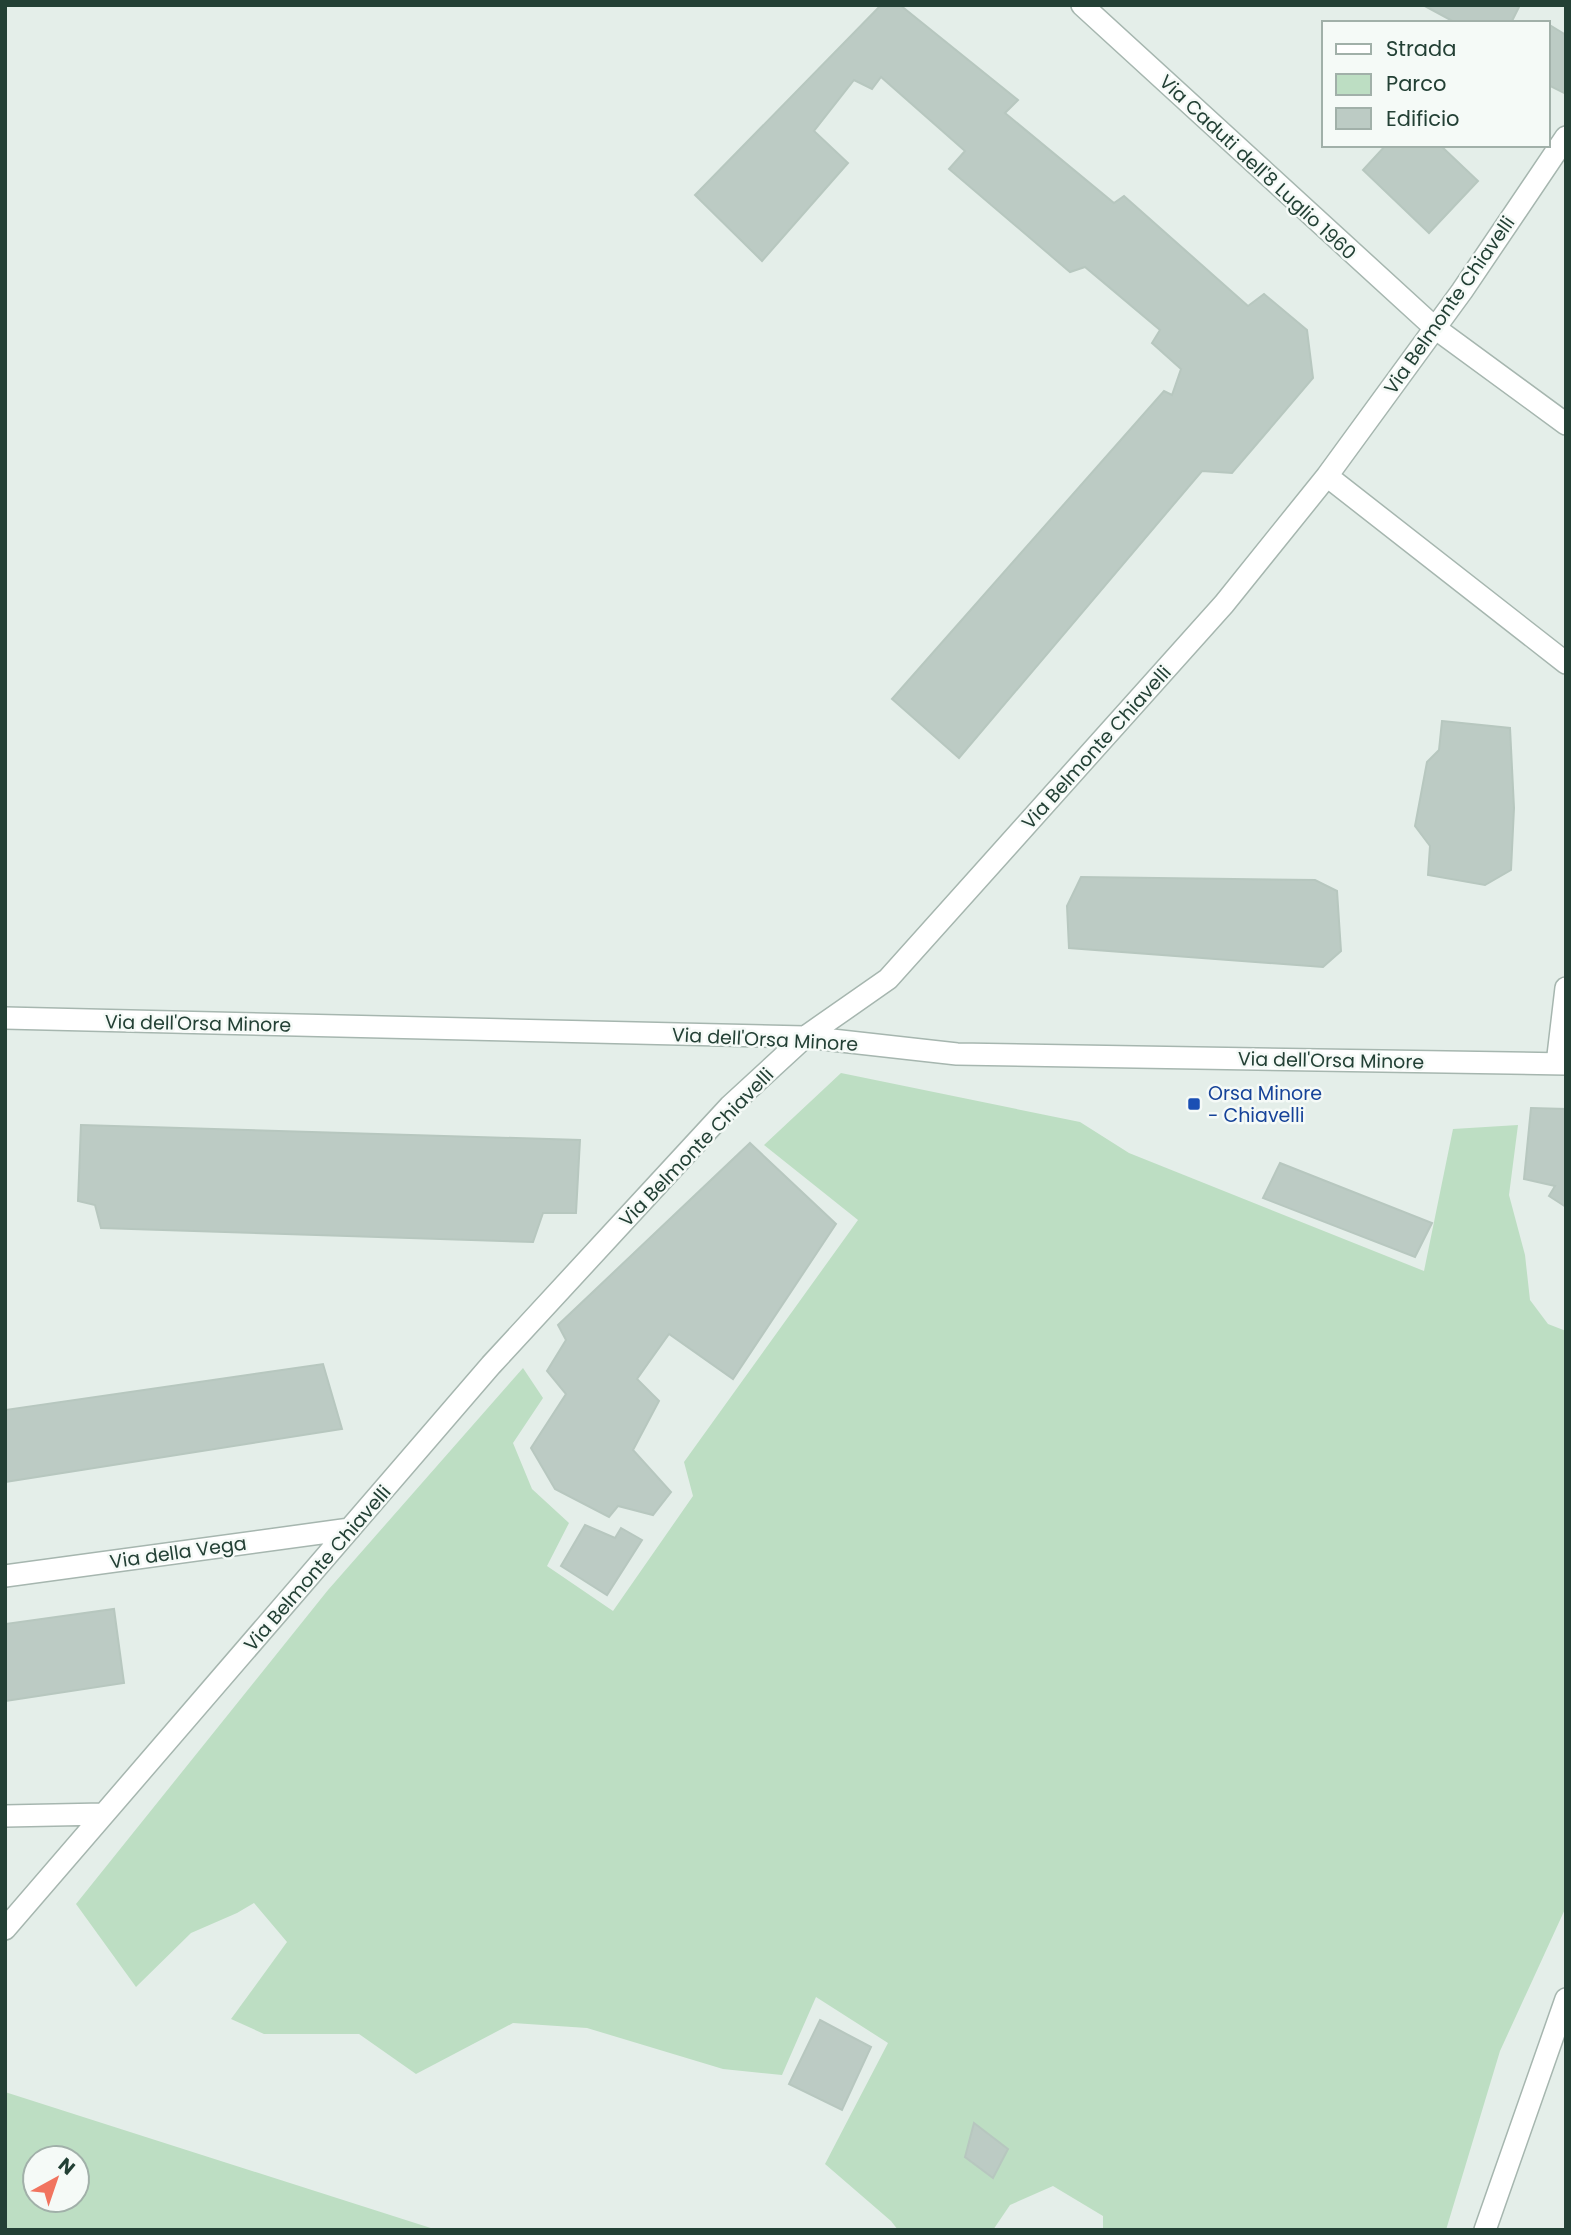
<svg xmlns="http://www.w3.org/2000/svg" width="1571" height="2235" viewBox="0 0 1571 2235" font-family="Poppins,sans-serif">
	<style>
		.green { fill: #bddec3; fill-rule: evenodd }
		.building { fill: #bccbc4; stroke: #b7c7bf; stroke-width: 2 }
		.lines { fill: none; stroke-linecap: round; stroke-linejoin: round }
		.street-casing { stroke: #a6b6af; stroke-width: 24 }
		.street { stroke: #fff; stroke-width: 21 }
		.transit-dot { fill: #1a4fb4; stroke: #f5faf7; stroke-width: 2.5 }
		.labels { text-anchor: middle; stroke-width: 5; stroke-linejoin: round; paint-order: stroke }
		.street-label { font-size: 19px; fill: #234035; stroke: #f5faf7 }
		.transit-label { font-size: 19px; fill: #164399; stroke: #f5faf7; text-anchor: start }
	</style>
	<rect width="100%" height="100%" fill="#e4eee9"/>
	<path class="green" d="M 841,1073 L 1080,1122 L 1129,1153 L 1424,1271 L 1453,1129 L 1518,1125 L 1509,1195 L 1525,1255 L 1530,1300 L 1548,1324 L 1566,1331 L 1566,1907 L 1500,2051 L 1446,2230 L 1103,2230 L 1103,2216 L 1053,2186 L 1010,2205 L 993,2230 L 898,2230 L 891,2221 L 825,2164 L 888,2043 L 816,1997 L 782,2075 L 723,2069 L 587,2028 L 513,2023 L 416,2074 L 359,2034 L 264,2034 L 231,2019 L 287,1942 L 254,1903 L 237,1913 L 191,1933 L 136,1987 L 76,1904 L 328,1590 L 523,1368 L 543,1398 L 513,1443 L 532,1489 L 569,1523 L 547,1566 L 613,1611 L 693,1496 L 684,1462 L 858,1220 L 764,1145 Z
		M 5,2092 L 437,2230 L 5,2230 ZM 35,2158 L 77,2158 L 77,2200 L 35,2200 Z"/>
	<path class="building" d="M 881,5 L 900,5 L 1018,100 L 1005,113 L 1114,203 L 1124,196 L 1248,306 L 1264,294 L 1307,330 L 1313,378 L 1232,473 L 1202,471 L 959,758 L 892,699 L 1164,391 L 1172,395 L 1181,369 L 1152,343 L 1160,330 L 1085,267 L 1070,272 L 949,169 L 965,151 L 881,77 L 872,89 L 854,80 L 814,131 L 848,163 L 762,261 L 695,195 Z
		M 1423,5 L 1520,5 L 1511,23 L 1456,23 Z
		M 1548,24 L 1566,35 L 1566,94 L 1548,85 Z
		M 1386,145 L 1440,145 L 1478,181 L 1429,233 L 1363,170 Z
		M 1442,721 L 1510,728 L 1514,808 L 1511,870 L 1485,885 L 1428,875 L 1430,846 L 1415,826 L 1427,762 L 1439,750 Z
		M 1081,877 L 1315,880 L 1337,891 L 1341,951 L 1323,967 L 1069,948 L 1067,906 Z
		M 1531,1108 L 1566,1109 L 1566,1207 L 1549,1196 L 1555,1186 L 1524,1179 Z
		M 81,1125 L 580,1140 L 576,1213 L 543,1213 L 533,1242 L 101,1228 L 95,1205 L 78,1201 Z
		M 750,1143 L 836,1224 L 733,1379 L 669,1334 L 637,1379 L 659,1401 L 633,1450 L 671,1492 L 653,1515 L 618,1506 L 609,1517 L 555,1489 L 531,1448 L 566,1394 L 547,1371 L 566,1340 L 558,1325 Z
		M 1280,1163 L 1432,1223 L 1415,1257 L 1263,1198 Z
		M 323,1364 L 342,1429 L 5,1482 L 5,1410 Z
		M 585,1525 L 615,1538 L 621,1528 L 642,1540 L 607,1595 L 561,1566 Z
		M 114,1609 L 124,1683 L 5,1701 L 5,1624 Z
		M 820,2020 L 871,2047 L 842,2110 L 789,2084 Z
		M 974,2123 L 1008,2149 L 993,2178 L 965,2157 Z"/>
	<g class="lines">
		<defs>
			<path id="street" d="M 1082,5 L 1435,328 L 1566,424
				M 1327,476 L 1566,663
				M 5,1018 L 805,1037 L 957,1054 L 1566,1064
				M 1557,1064 L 1566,988
				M 5,1576 L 350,1529
				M 5,1816 L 104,1814
				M 5,1929 L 491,1365 L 730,1106 L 805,1037 L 888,979 L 1224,604 L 1327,476 L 1462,291 L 1566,137
				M 1485,2230 L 1566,1999"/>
		</defs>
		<use href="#street" class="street-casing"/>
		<use href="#street" class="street"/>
	</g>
	<rect class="transit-dot" x="1187" y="1097" width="14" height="14" rx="3.5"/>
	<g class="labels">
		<g class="street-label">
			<text transform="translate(1258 167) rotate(43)" y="7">Via Caduti dell'8 Luglio 1960</text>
			<text transform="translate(1449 305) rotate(-55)" y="7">Via Belmonte Chiavelli</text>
			<text transform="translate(1096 747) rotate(-48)" y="7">Via Belmonte Chiavelli</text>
			<text transform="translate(198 1023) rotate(1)" y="7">Via dell'Orsa Minore</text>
			<text transform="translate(765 1039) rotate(3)" y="7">Via dell'Orsa Minore</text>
			<text transform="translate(1331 1060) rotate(1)" y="7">Via dell'Orsa Minore</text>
			<text transform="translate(696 1147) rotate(-46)" y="7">Via Belmonte Chiavelli</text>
			<text transform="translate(178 1552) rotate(-8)" y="7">Via della Vega</text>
			<text transform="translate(317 1568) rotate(-49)" y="7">Via Belmonte Chiavelli</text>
		</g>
		<g class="transit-label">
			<text x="1208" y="1100">Orsa Minore<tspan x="1208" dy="22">- Chiavelli</tspan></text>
		</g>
	</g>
	<rect width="1571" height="2235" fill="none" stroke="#234035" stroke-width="14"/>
	<rect x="1322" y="21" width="228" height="126" fill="#f5faf7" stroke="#a1b0a9" stroke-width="2"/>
	<rect x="1336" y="44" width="35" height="10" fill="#ffffff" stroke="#a1b0a9" stroke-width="2"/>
	<text x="1386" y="56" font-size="21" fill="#234035">Strada</text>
	<rect x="1336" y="74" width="35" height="21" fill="#bddec3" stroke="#a1b0a9" stroke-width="2"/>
	<text x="1386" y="91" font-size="21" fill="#234035">Parco</text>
	<rect x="1336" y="108" width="35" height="21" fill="#bccbc4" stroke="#a1b0a9" stroke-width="2"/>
	<text x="1386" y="126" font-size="21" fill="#234035">Edificio</text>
	<g transform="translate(56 2179) rotate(40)"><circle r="33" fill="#f5faf7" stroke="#a1b0a9" stroke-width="2"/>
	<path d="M0-5L12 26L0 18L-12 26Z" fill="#f1745f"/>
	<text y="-10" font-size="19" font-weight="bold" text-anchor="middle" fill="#234035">N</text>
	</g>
</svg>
